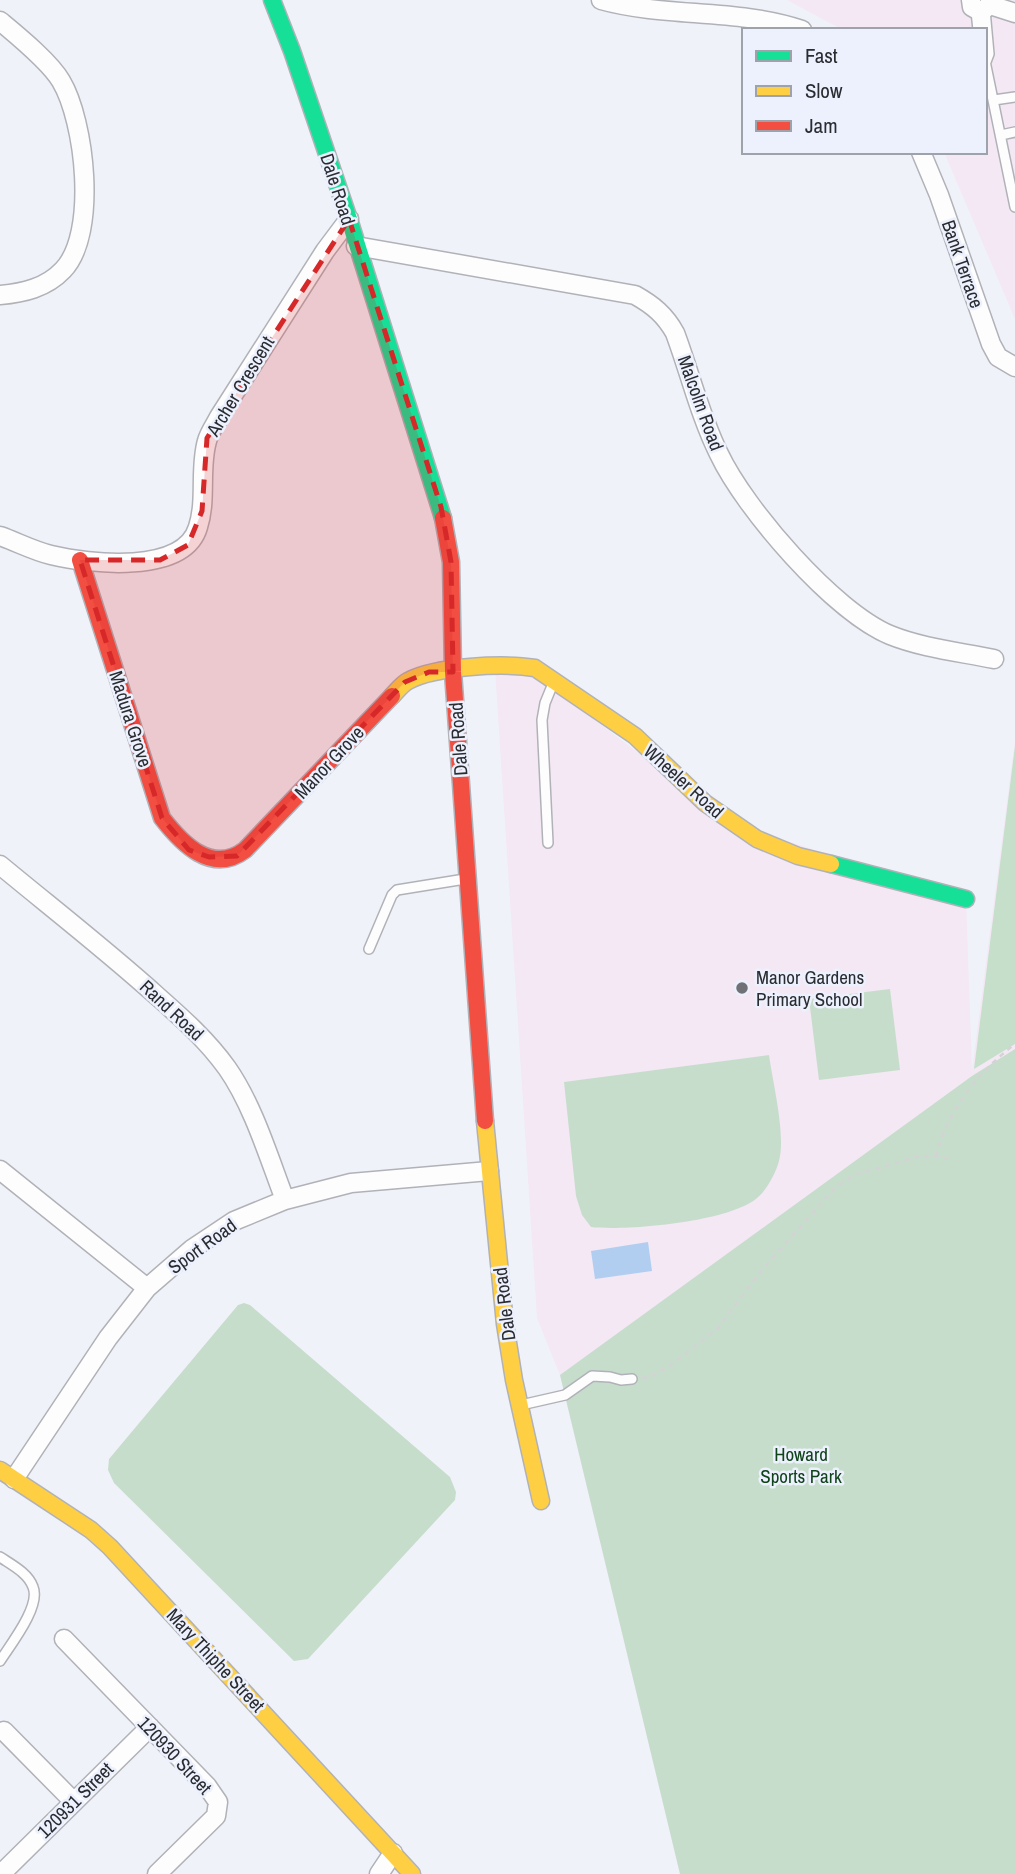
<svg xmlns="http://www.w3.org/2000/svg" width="1015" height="1874" viewBox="0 0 1015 1874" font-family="'Archivo Narrow',sans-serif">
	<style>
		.commercial { fill: #f3e8f4 }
		.green { fill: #c7ddcc }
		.forest { fill: #c5dfca }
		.water { fill: #b1cef1 }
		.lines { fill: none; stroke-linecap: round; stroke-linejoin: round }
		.lane-casing { stroke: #b1b2b8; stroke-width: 12 }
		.street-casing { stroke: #b1b2b8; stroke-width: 21 }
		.fast-casing { stroke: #b1b2b8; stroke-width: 19 }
		.slow-casing { stroke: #b1b2b8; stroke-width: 19 }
		.jam-casing { stroke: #b1b2b8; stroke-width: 19 }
		.path { stroke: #d3d3d5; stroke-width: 2.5; stroke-dasharray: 5 5; stroke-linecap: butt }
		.lane { stroke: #fdfdfe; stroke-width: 9 }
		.street { stroke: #fdfdfe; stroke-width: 18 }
		.fast { stroke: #16e098; stroke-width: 16 }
		.slow { stroke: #ffcf43; stroke-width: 16 }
		.jam { stroke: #f24e42; stroke-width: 16 }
		.marked { fill: #d62828; fill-opacity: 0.2; stroke: #d62828; stroke-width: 5; stroke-dasharray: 14 9; stroke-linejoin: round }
		.poi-dot { fill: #6f7176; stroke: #ecf1fd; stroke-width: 2.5 }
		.labels { text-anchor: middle; stroke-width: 5; stroke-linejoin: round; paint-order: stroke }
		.street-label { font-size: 19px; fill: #2a2c30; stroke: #ecf1fd }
		.poi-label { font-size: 19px; fill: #2a2c30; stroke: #ecf1fd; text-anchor: start }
		.park-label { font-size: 19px; fill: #11431a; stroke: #ecf1fd }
	</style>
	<rect width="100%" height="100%" fill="#f0f2f9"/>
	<path class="commercial" d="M 787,0 L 1015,0 L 1015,319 L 944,152 L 985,152 L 985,30 L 843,30 Z
		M 525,668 L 732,823 L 966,899 L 972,1070 L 1015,740 L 1015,1874 L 680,1874 L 560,1375 L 537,1318 L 495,669 Z"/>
	<path class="green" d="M 890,989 L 900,1070 L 819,1080 L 809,999 Z
		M 1015,1049 L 1015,1874 L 680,1874 L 560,1375 L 972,1076 Z
		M 769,1055 C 773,1084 786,1135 779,1161 C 776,1173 766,1191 757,1198 C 729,1222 628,1231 591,1227 L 582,1215 L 576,1196 L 564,1082 Z
		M 244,1303 L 250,1305 L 450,1477 L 456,1492 L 455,1500 L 308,1659 L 294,1661 L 114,1483 L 108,1470 L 109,1459 L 238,1305 Z"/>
	<path class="forest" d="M 1015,746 L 1015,1044 L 974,1069 Z"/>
	<path class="water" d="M 648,1242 L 652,1271 L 595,1279 L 591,1251 Z"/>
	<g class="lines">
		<defs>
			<path id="lane" d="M 985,10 L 989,54 L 986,62
				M 976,11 L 978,30
				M 985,61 L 1015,207
				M 994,100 L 1015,97
				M 1001,135 L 1015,132
				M 548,843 L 542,720 L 545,703 L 554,681
				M 369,949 L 392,895 L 397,890 L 465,879
				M 521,1405 L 565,1395 L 592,1376 L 610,1377 L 621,1380 L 632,1379
				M 0,1557 C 12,1565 28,1573 33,1587 C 41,1606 11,1644 0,1661"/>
			<path id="street" d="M 601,0 C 666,18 737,8 802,30
				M 971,0 L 972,7 L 981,12 L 990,5 L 990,0
				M 990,5 L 1015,13
				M 0,21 C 18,36 50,62 61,81 C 85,121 98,234 63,270 C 46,288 23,293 0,295
				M 921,152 L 939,195 L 991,344 L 998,357 L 1015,367
				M 356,246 L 635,295 C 653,305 665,315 675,333 C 690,373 700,416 719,454 C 745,509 833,611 890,635 C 922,648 960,652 994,659
				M 0,536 C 17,542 34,551 51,555 C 89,564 184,575 198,527 C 207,499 199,469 207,441 C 209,433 215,425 219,417 L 325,251 L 349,219
				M 0,865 C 52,908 106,950 156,995 C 182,1018 207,1040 227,1068 C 253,1105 269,1158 285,1200
				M 0,1170 L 147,1288
				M 14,1479 L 108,1338 L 147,1288 L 192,1249 L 234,1221 L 285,1200 L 351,1183 L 489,1171
				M 64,1639 L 207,1786 L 218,1802 L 216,1816 L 157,1874
				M 4,1731 L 74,1802
				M 1,1874 L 150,1727
				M 379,1874 L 393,1853"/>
			<path id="fast" d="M 272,0 L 292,51 L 349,219 L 443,518
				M 831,864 L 966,899"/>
			<path id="slow" d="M 392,696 C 397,691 402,684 408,681 C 435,666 504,663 535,668 L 635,736 L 705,803 L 757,839 L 798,856 L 831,864
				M 485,1121 L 505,1324 L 514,1380 L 541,1501
				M 0,1470 L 91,1530 L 110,1547 L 412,1874"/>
			<path id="jam" d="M 443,518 L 451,562 L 453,672 L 485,1121
				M 80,560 L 162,818 C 182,844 212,875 245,850 L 392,696"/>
		</defs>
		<use href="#lane" class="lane-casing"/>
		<use href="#street" class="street-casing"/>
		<use href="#fast" class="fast-casing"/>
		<use href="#slow" class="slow-casing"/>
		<use href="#jam" class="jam-casing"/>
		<path class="path" d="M 936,1156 C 949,1109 976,1074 1015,1044
			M 642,1378 L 650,1377 L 671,1365 L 718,1328 L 761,1271 L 836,1187 L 855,1175 L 916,1157 L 936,1156 L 948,1159"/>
		<use href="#lane" class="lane"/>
		<use href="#street" class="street"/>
		<use href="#fast" class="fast"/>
		<use href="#slow" class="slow"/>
		<use href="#jam" class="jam"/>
	</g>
	<path class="marked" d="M 349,219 L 441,507 L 451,562 L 453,672 L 429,672 L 405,682 L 237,856 L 209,857 L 189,850 L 162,818 L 80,560 L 160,560 L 188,545 L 202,511 L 207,438 Z"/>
	<circle class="poi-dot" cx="742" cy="988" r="7"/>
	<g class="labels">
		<g class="street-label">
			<text transform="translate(338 189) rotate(72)" y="7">Dale Road</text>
			<text transform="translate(963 264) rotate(71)" y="7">Bank Terrace</text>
			<text transform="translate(240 386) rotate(-59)" y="7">Archer Crescent</text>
			<text transform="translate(701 403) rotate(70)" y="7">Malcolm Road</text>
			<text transform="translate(131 719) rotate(72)" y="7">Madura Grove</text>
			<text transform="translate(458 739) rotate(-94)" y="7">Dale Road</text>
			<text transform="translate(329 762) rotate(-47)" y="7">Manor Grove</text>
			<text transform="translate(684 781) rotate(42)" y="7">Wheeler Road</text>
			<text transform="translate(172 1010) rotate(43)" y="7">Rand Road</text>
			<text transform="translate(202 1246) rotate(-36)" y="7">Sport Road</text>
			<text transform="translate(504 1304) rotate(-97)" y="7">Dale Road</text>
			<text transform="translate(216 1660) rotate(47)" y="7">Mary Thiphe Street</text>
			<text transform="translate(175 1755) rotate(47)" y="7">120930 Street</text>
			<text transform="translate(75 1800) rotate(-45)" y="7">120931 Street</text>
		</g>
		<g class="poi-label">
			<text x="756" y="984">Manor Gardens<tspan x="756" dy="22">Primary School</tspan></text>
		</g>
		<g class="park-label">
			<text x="801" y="1461">Howard<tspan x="801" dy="22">Sports Park</tspan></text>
		</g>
	</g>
	<rect x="742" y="28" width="245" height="126" fill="#ecf1fd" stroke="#9ea2ab" stroke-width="2"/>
	<rect x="756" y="51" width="35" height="10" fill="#16e098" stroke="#9ea2ab" stroke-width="2"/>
	<text x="805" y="63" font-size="21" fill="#2a2c30">Fast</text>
	<rect x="756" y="86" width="35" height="10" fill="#ffcf43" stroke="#9ea2ab" stroke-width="2"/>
	<text x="805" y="98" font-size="21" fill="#2a2c30">Slow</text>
	<rect x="756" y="121" width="35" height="10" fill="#f24e42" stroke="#9ea2ab" stroke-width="2"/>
	<text x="805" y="133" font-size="21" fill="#2a2c30">Jam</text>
</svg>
